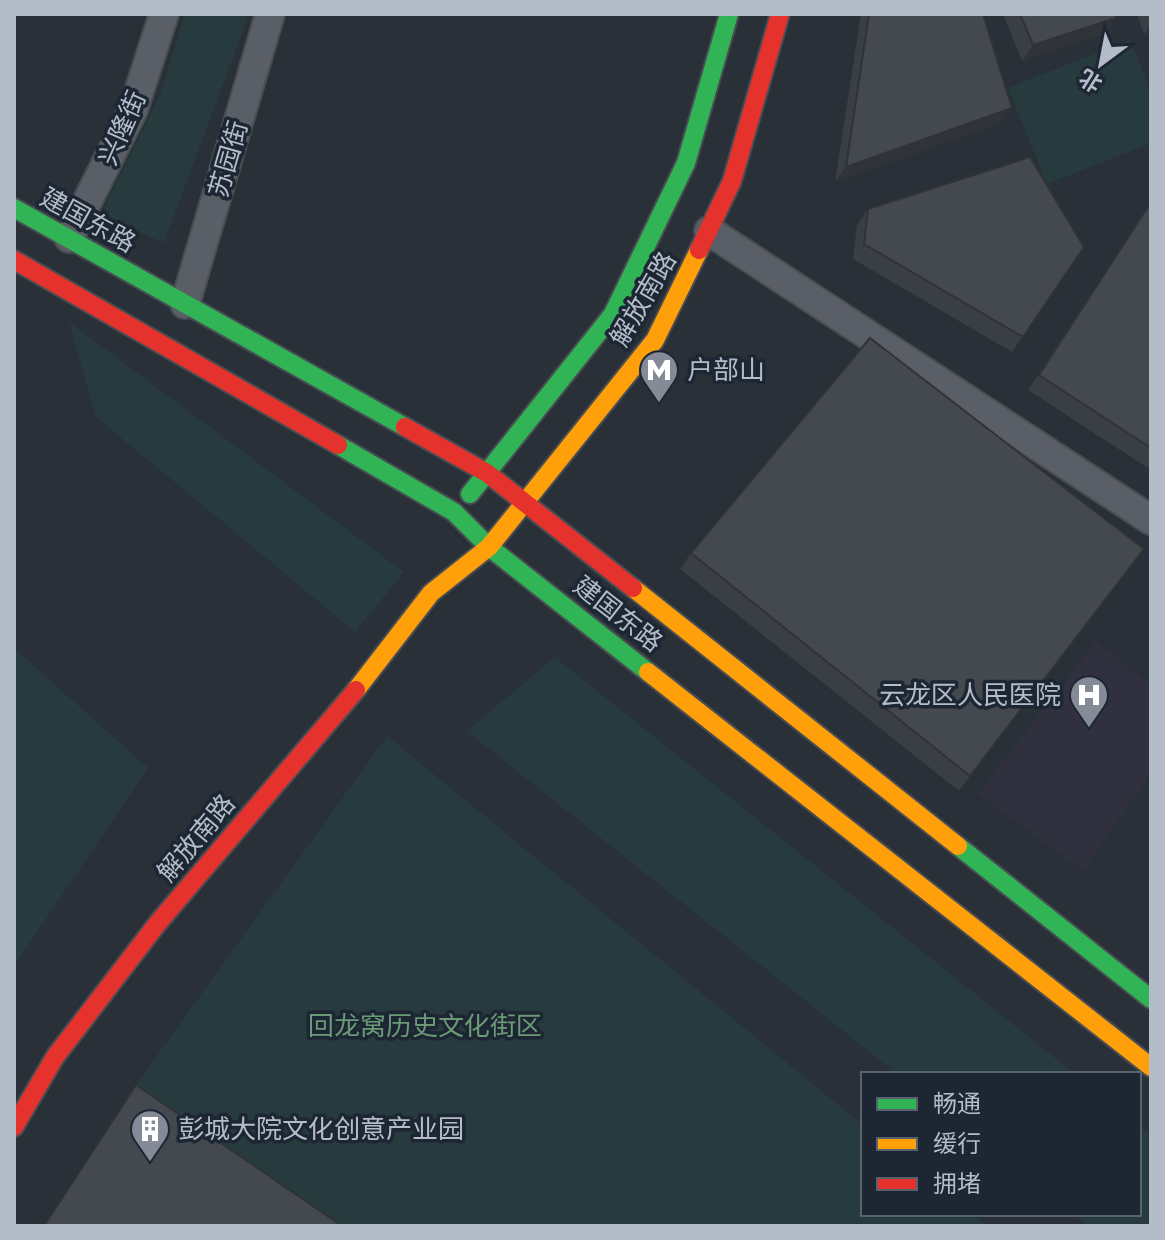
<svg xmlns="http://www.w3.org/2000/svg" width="1165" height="1240" viewBox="0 0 1165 1240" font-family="Quicksand,'Noto Sans SC',sans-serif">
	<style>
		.medical { fill: #31303e }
		.green { fill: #273a3e }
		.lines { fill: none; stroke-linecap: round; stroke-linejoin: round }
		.street-casing { stroke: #484c53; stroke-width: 32 }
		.fast-casing { stroke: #484c53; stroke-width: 22 }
		.slow-casing { stroke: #484c53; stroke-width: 22 }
		.jam-casing { stroke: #484c53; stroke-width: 22 }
		.street { stroke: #5a5e66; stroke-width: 28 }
		.fast { stroke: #30b455; stroke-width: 18 }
		.slow { stroke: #ff9f0a; stroke-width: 18 }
		.jam { stroke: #e5322d; stroke-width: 18 }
		.wall { fill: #3a3f45 }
		.shaded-wall { fill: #303338 }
		.building { fill: #444950; stroke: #303338; stroke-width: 2 }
		.labels { text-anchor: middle; stroke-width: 7; stroke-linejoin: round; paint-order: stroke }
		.street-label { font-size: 26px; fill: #b4bcc9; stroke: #1d2633 }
		.poi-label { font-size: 26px; fill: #b4bcc9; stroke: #1d2633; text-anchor: start }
		.park-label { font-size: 26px; fill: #6b9a76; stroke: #1d2633 }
	</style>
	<rect width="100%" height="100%" fill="#2a3038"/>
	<path class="medical" d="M 1096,641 L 1151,685 L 1151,773 L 1083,871 L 978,794 Z"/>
	<path class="green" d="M 185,14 L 249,14 L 164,243 L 101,214 L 160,95 Z
		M 1130,40 L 1151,93 L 1151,143 L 1047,184 L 1008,88 Z
		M 69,322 L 404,572 L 355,632 L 96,417 Z
		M 14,648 L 148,768 L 14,966 Z
		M 555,657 L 1075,1074 L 897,1074 L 467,731 Z
		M 387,736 L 863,1125 L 863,1214 L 972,1214 L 987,1226 L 308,1226 L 125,1100 Z
		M 1139,1125 L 1151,1135 L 1151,1226 L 1088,1226 L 1073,1214 L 1139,1214 Z"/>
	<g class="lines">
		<defs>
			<path id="street" d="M 709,231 L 1151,520
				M 69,238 L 133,110 L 164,14
				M 185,304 L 270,14"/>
			<path id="fast" d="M 14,208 L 405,427
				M 338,445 L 454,512 L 489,547 L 648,672
				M 470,494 L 613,314 L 686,163 L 729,14
				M 958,846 L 1151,999"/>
			<path id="slow" d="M 633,588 L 958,846
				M 648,672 L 1151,1067
				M 356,690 L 431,593 L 489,547 L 655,340 L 699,250"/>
			<path id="jam" d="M 699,250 L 732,181 L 780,14
				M 14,260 L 338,445
				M 405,427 L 487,473 L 633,588
				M 14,1127 L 55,1057 L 157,924 L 356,690"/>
		</defs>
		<use href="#street" class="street-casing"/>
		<use href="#fast" class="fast-casing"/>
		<use href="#slow" class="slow-casing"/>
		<use href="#jam" class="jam-casing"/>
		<use href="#street" class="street"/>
		<use href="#fast" class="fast"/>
		<use href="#slow" class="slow"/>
		<use href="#jam" class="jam"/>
	</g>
	<path class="wall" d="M 861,14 L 983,14 L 1001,123 L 835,182 Z
		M 1003,14 L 1114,14 L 1116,18 L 1105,34 L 1022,61 Z
		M 1137,14 L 1151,14 L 1151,33 L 1144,34 Z
		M 1151,201 L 1151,470 L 1028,390 Z
		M 868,209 L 1084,247 L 1012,352 L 853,259 L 857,225 Z
		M 691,553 L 1133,564 L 959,791 L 680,569 Z"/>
	<path class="shaded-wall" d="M 1116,18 L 1105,34 L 1022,61 L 1033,45 Z
		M 1151,24 L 1151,33 L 1144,34 Z
		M 1012,108 L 1001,123 L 835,182 L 846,167 Z
		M 1144,549 L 1133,564 L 959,791 L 970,776 Z"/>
	<path class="building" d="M 869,14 L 983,14 L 1012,108 L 846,167 Z
		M 1020,14 L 1114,14 L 1116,18 L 1033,45 Z
		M 1030,157 L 1084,247 L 1023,337 L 864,244 L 868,209 Z
		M 1151,202 L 1151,448 L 1039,375 Z
		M 870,338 L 1144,549 L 970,776 L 691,553 Z
		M 136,1085 L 342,1226 L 44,1226 Z"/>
	<defs>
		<symbol id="metro-pin" viewBox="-11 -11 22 30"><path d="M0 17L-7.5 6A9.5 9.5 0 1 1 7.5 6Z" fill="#848b96" stroke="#1d2633"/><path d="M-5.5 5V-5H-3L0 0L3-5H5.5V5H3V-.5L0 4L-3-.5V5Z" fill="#fff"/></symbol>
		<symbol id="hospital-pin" viewBox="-11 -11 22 30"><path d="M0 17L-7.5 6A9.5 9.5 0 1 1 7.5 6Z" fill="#848b96" stroke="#1d2633"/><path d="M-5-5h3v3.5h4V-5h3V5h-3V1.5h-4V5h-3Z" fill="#fff"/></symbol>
		<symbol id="building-pin" viewBox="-11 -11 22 30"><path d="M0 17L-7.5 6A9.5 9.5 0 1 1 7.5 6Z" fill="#848b96" stroke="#1d2633"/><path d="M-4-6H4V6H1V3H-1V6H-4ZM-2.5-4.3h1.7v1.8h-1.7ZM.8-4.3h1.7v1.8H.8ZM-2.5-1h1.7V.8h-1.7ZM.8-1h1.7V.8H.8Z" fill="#fff"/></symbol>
	</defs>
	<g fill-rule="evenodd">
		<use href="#metro-pin" x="637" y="348" width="44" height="60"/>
		<use href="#hospital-pin" x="1067" y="673" width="44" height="60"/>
		<use href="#building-pin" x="128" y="1107" width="44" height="60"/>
	</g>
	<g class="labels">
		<g class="street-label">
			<text transform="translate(122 128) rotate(-66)" y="9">兴隆街</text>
			<text transform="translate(228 159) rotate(-74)" y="9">苏园街</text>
			<text transform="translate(88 220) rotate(29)" y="9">建国东路</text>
			<text transform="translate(643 299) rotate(-60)" y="9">解放南路</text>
			<text transform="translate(618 614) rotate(38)" y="9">建国东路</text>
			<text transform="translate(196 838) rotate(-50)" y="9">解放南路</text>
		</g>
		<g class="poi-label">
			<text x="687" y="379">户部山</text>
			<text x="1061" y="704" text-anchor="end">云龙区人民医院</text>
			<text x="178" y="1138">彭城大院文化创意产业园</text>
		</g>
		<g class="park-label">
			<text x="425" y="1035">回龙窝历史文化街区</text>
		</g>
	</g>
	<rect width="1165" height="1240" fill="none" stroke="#b4bcc9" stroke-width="32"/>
	<rect x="861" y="1072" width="280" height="144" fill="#1d2633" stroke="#59626f" stroke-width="2"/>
	<rect x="877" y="1098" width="40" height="12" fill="#30b455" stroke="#59626f" stroke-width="2"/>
	<text x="933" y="1112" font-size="24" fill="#b4bcc9">畅通</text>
	<rect x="877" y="1138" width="40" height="12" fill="#ff9f0a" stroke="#59626f" stroke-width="2"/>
	<text x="933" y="1152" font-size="24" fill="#b4bcc9">缓行</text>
	<rect x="877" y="1178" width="40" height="12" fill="#e5322d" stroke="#59626f" stroke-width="2"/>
	<text x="933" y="1192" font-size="24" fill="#b4bcc9">拥堵</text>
	<g transform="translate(1101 64) rotate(212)" stroke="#1d2633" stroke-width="6" paint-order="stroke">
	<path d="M0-6L14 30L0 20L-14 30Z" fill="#b4bcc9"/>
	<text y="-12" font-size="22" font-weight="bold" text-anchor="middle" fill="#b4bcc9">北</text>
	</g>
</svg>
